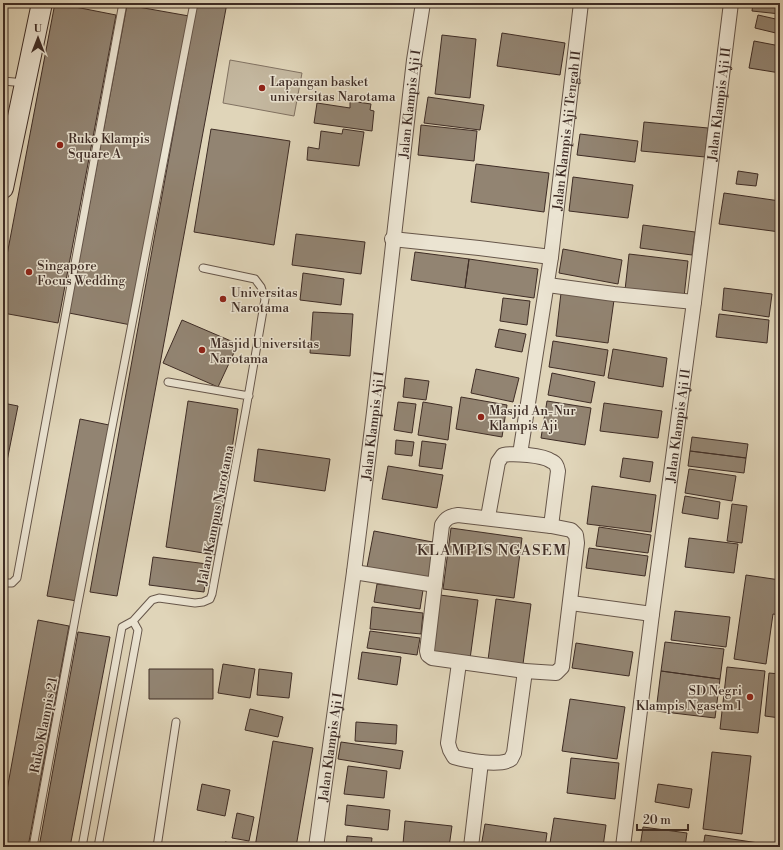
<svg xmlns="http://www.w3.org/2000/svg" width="783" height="850" viewBox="0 0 783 850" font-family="'Libre Bodoni',serif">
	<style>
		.green { fill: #c4b8a0; stroke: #817262 }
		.building { fill: #928472; stroke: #3e2c25 }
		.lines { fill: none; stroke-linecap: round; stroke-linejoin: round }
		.service-casing { stroke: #66564a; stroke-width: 9 }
		.minor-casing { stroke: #66564a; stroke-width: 16 }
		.secondary-casing { stroke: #3e2c25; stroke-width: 22 }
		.service { stroke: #ebe4d2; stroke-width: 7 }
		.minor { stroke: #ebe4d2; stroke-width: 14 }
		.secondary { stroke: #ebe4d2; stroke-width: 20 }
		.poi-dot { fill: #8f2418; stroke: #ebe4d2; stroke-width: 1.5 }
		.labels { text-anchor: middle; stroke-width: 3; stroke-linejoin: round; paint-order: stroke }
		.poi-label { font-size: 13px; fill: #3e2c25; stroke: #ebe4d2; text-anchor: start }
		.street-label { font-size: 13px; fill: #3e2c25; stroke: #ebe4d2 }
		.quarter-label { font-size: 15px; letter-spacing: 1px; fill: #3e2c25; stroke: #ebe4d2 }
	</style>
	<rect width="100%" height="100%" fill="#e0d5b9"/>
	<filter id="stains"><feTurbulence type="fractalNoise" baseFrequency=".005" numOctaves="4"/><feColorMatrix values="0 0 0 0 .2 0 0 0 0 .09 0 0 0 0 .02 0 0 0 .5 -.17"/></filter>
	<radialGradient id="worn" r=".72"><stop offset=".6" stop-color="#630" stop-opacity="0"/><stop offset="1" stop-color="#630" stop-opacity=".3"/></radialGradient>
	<path class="green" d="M 230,60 L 302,73 L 294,116 L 223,103 Z"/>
	<path class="building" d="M 55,3 L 116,15 L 58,323 L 3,313 L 3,276 Z
		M 197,3 L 227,3 L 117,596 L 90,592 Z
		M 753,3 L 780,3 L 780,14 L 752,11 Z
		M 127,5 L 189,16 L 131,325 L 69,313 Z
		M 758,15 L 780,20 L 780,34 L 755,28 Z
		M 502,33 L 565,43 L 560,75 L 497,66 Z
		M 442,35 L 476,39 L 470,98 L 435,94 Z
		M 754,41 L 780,46 L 780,73 L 749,68 Z
		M 428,97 L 484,105 L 480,130 L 424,123 Z
		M 350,101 L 371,104 L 370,110 L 374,111 L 372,131 L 314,123 L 317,103 L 350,108 Z
		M 644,122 L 708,128 L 705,157 L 641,151 Z
		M 421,125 L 477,131 L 474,161 L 418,155 Z
		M 211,129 L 290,141 L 274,245 L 194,232 Z
		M 343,129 L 364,132 L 359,166 L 307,160 L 308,147 L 319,149 L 321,131 L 342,134 Z
		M 580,134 L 638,141 L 635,162 L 577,155 Z
		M 476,164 L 549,173 L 544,212 L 471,202 Z
		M 738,171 L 758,174 L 756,186 L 736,184 Z
		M 573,177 L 633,185 L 628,218 L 569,211 Z
		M 724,193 L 780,201 L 780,232 L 719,224 Z
		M 643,225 L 695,232 L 692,255 L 640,248 Z
		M 296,234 L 365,242 L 361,274 L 292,265 Z
		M 563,249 L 622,260 L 618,284 L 559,273 Z
		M 415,252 L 469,259 L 465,288 L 411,280 Z
		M 629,254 L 688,261 L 684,297 L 625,290 Z
		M 469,259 L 538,269 L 534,298 L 465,288 Z
		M 303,273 L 344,279 L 341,305 L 300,300 Z
		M 724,288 L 772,294 L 769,317 L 722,310 Z
		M 561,293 L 614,300 L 608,343 L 556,336 Z
		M 503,298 L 530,301 L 527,325 L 500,321 Z
		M 313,312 L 353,314 L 350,356 L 310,353 Z
		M 719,314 L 769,320 L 767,343 L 716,337 Z
		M 182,320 L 238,344 L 218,387 L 163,363 Z
		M 499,329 L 526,334 L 522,352 L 495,347 Z
		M 553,341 L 608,350 L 604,376 L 549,367 Z
		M 613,349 L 667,358 L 663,387 L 608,378 Z
		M 476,369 L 519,378 L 513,402 L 471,393 Z
		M 552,373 L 595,382 L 591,403 L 548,395 Z
		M 405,378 L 429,381 L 426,400 L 403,397 Z
		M 461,397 L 507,405 L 502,437 L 456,429 Z
		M 188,401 L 238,409 L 216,555 L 166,547 Z
		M 547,401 L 591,408 L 585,445 L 541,438 Z
		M 398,402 L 416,404 L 412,433 L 394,430 Z
		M 423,402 L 452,407 L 448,440 L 418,435 Z
		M 3,403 L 18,406 L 3,481 Z
		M 604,403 L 662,411 L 658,438 L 600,431 Z
		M 80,419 L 109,425 L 77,601 L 47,596 Z
		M 692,437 L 748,444 L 746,458 L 690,451 Z
		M 396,440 L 414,442 L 412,456 L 395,454 Z
		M 422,441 L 446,444 L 442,469 L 419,466 Z
		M 258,449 L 330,459 L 325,491 L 254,481 Z
		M 690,451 L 746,458 L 744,473 L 688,466 Z
		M 623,458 L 653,462 L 650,482 L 620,477 Z
		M 388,466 L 443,475 L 437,508 L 382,499 Z
		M 689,469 L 736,476 L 732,501 L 685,493 Z
		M 592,486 L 656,495 L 651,532 L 587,524 Z
		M 685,496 L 720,502 L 718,519 L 682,513 Z
		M 732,504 L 747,506 L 742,543 L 727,541 Z
		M 599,527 L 651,535 L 648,553 L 596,546 Z
		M 451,528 L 522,538 L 514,598 L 443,589 Z
		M 374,531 L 438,543 L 432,578 L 367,567 Z
		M 689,538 L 738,544 L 734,573 L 685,567 Z
		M 589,548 L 648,556 L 645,576 L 586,568 Z
		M 153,557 L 207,564 L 204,592 L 149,585 Z
		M 746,575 L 780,580 L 780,615 L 773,614 L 766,664 L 734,659 Z
		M 377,584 L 423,590 L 420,609 L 374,602 Z
		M 440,595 L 478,600 L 470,659 L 432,653 Z
		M 496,599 L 531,604 L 523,664 L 488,660 Z
		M 372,607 L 423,613 L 421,634 L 370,629 Z
		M 675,611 L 730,617 L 726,647 L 671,640 Z
		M 38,620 L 69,626 L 28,847 L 3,847 L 3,812 Z
		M 370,631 L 420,638 L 417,655 L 367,648 Z
		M 78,632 L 110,637 L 70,847 L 39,847 Z
		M 665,642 L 724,649 L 720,679 L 661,671 Z
		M 576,643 L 633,652 L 629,676 L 572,668 Z
		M 362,652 L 401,657 L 397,685 L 358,679 Z
		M 223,664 L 255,669 L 250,698 L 218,693 Z
		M 727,667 L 765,671 L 758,733 L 720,729 Z
		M 149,669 L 213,669 L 213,699 L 149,699 Z
		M 259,669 L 292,673 L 289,698 L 257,695 Z
		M 661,671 L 720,679 L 715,718 L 656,711 Z
		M 769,673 L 780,674 L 780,718 L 765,716 Z
		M 570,699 L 625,707 L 617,759 L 562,751 Z
		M 250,709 L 283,717 L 278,737 L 245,730 Z
		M 356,722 L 397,725 L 396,744 L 355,741 Z
		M 273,741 L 313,748 L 296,847 L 255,847 Z
		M 341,742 L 403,751 L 400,769 L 338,759 Z
		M 712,752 L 751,756 L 742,834 L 703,829 Z
		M 571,758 L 619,763 L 615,799 L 567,793 Z
		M 348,766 L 387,771 L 384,798 L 344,794 Z
		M 202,784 L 230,790 L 225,816 L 197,810 Z
		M 658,784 L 692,789 L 689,808 L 655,802 Z
		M 347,805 L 390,810 L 388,830 L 345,825 Z
		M 237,813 L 254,817 L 249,841 L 232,838 Z
		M 554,818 L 606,825 L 603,847 L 579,847 L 550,843 Z
		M 405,821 L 452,826 L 449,847 L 430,847 L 403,844 Z
		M 485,824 L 547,833 L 545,847 L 481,847 Z
		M 643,827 L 687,833 L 685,847 L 640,847 Z
		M 705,835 L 772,845 L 772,847 L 703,847 Z
		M 347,836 L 372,838 L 371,847 L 346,847 Z
		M 225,842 L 251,847 L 225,847 Z"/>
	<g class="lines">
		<defs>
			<path id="service" d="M 3,81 L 25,83
				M 168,382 L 249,396
				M 3,583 L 12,583 L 17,578 L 123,3
				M 33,847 L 77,608 L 194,3
				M 82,847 L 122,627 L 133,621 L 152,600 L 159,598 L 195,603 L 203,602 L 210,599 L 212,594 L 246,409 L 265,299 L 261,287 L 255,279 L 203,268
				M 98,847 L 138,630 L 133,621
				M 157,847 L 176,722
				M 779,847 L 779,846"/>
			<g id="minor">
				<path d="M 392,239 L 479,248 L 551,257"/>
				<path d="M 548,285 L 614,294 L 694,302"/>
				<path id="s1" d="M 520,454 L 551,257 L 581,3"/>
				<path d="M 458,515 L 551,526 L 571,530 L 576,535 L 577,543 L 562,667 L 556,673 L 525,671 L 432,658 L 428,655 L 427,651 L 442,525 C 446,518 450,516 458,515 Z"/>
				<path d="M 488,517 L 498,462 L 503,455 C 513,453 543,455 551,461 C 556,463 557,466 558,471 L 551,526"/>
				<path d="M 354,572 L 435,585"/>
				<path d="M 571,603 L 652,614"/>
				<path d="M 459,663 L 448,743 L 450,750 L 454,757 C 464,760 502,767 511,759 C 512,757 513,755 514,753 L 525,671"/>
				<path id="s2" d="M 316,847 L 354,572 L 374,412 L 414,60 L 423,3"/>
				<path d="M 471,847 L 481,762"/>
				<path id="s3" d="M 623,847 L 652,614 L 694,302 L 731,3"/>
			</g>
			<path id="secondary" d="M 3,188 L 42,3"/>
		</defs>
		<use href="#service" class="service-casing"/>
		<use href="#minor" class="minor-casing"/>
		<use href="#secondary" class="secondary-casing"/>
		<use href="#service" class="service"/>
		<use href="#minor" class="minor"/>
		<use href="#secondary" class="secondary"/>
	</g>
	<g class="poi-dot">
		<circle cx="262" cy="88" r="4"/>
		<circle cx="60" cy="145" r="4"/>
		<circle cx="29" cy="272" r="4"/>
		<circle cx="223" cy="299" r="4"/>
		<circle cx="202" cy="350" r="4"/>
		<circle cx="481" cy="417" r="4"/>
		<circle cx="750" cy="697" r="4"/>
	</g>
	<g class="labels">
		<g class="poi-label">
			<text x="270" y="86">Lapangan basket<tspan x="270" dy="15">universitas Narotama</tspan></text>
			<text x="68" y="143">Ruko Klampis<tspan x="68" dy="15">Square A</tspan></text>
			<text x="37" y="270">Singapore<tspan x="37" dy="15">Focus Wedding</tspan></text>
			<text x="231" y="297">Universitas<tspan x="231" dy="15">Narotama</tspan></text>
			<text x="210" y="348">Masjid Universitas<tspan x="210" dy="15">Narotama</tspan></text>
			<text x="489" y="415">Masjid An-Nur<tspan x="489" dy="15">Klampis Aji</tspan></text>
			<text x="742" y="695" text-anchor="end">SD Negri<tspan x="742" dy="15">Klampis Ngasem 1</tspan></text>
		</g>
		<g class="street-label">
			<text dy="5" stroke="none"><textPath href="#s2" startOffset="749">Jalan Klampis Aji I</textPath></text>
			<text dy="5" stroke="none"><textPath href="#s3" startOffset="749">Jalan Klampis Aji II</textPath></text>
			<text dy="5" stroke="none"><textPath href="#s1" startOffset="327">Jalan Klampis Aji Tengah II</textPath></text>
			<text dy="5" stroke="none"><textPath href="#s2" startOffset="425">Jalan Klampis Aji I</textPath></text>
			<text dy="5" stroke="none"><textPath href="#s3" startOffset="425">Jalan Klampis Aji II</textPath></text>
			<text transform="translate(215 515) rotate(-79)" y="5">Jalan Kampus Narotama</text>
			<text transform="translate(43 725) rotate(-79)" y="5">Ruko Klampis 21</text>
			<text dy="5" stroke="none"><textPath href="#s2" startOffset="101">Jalan Klampis Aji I</textPath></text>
		</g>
		<g class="quarter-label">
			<text x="492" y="555">KLAMPIS NGASEM</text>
		</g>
	</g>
	<rect width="783" height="850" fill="none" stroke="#e0d5b9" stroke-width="16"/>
	<rect x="4" y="4" width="775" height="842" fill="none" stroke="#3e2c25" stroke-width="2"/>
	<rect x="8" y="8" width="767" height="834" fill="none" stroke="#3e2c25"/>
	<g transform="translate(38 38)" stroke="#ebe4d2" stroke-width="3" paint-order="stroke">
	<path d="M0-3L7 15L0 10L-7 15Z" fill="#3e2c25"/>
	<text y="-6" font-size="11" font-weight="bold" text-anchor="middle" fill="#3e2c25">U</text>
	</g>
	<path d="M637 824v6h51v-6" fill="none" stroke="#3e2c25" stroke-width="2"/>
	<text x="643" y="824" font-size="12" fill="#3e2c25" stroke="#ebe4d2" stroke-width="3" paint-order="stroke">20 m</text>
	<rect width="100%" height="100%" filter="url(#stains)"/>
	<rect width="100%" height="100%" fill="url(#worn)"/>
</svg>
